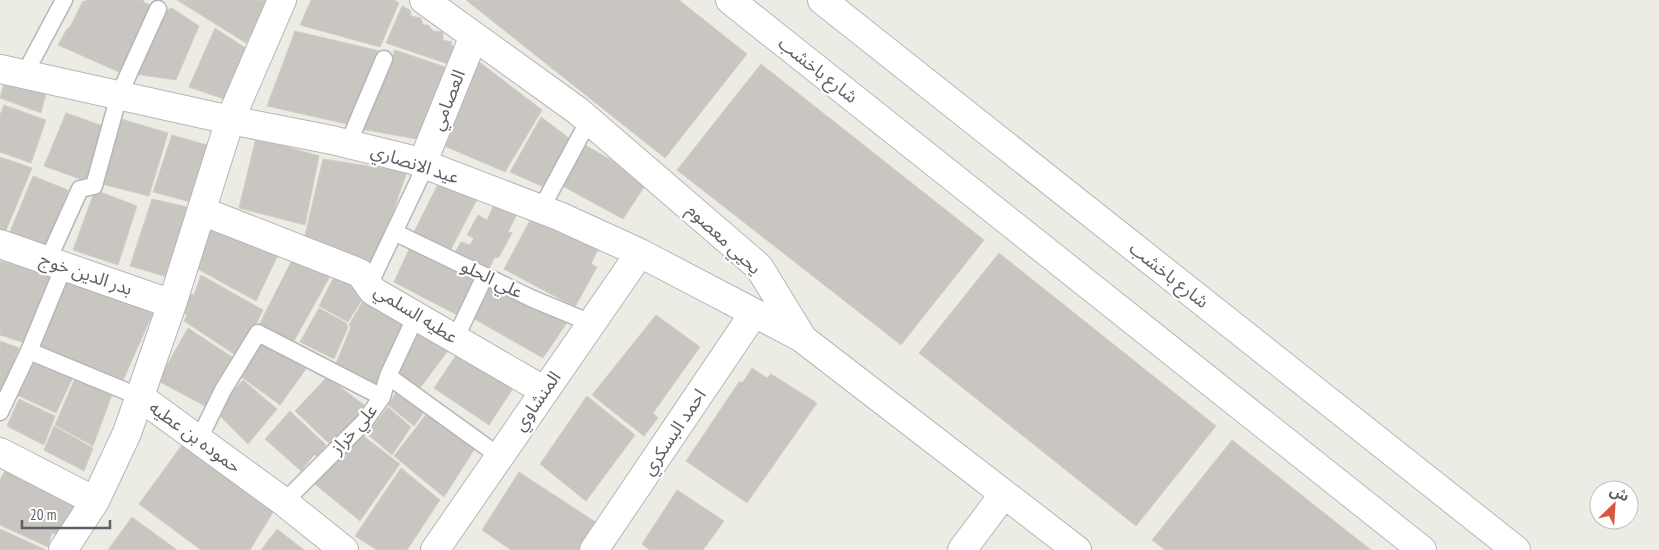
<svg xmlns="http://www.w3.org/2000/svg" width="1659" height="550" viewBox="0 0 1659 550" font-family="'PT Sans Narrow','Noto Sans Arabic',sans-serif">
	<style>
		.building { fill: #c9c6c1; stroke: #d1cec3 }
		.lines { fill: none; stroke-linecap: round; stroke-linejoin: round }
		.lane-casing { stroke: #b5b6ba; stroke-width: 19 }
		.street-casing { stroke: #b5b6ba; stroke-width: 30 }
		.secondary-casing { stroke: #b6b8bd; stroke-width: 30 }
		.lane { stroke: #fff; stroke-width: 16 }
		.street { stroke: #fff; stroke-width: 28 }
		.secondary { stroke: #fff; stroke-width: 28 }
		.labels { text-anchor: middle; stroke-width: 4.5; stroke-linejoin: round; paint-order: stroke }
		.street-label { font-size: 18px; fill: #5c5f63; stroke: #fff }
	</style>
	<rect width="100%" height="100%" fill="#edece4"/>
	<path class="building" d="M 86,0 L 144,0 L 143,2 L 155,7 L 126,70 L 122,68 L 119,72 L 58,45 L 67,29 L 70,27 L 83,1 L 86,2 Z
		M 177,0 L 268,0 L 246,43 Z
		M 311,0 L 394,0 L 399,3 L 380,47 L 300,25 Z
		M 466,0 L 679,0 L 747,54 L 665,158 Z
		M 402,6 L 410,10 L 411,16 L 421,18 L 423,25 L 428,25 L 433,31 L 443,32 L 443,40 L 452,42 L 451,45 L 460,49 L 454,66 L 386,43 Z
		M 172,8 L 199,26 L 176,80 L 134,74 L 163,11 Z
		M 215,28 L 253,53 L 233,102 L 189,87 Z
		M 295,31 L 380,51 L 351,125 L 267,106 Z
		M 395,50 L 454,70 L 422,140 L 361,129 Z
		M 478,61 L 542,110 L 505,172 L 440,144 Z
		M 761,64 L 984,240 L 901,345 L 677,170 Z
		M 5,80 L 46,93 L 41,113 L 0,98 Z
		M 4,105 L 46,120 L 31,163 L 0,152 L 0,115 Z
		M 66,113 L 106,127 L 91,183 L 44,166 Z
		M 541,117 L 573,141 L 548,189 L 510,172 Z
		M 118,118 L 168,133 L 149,196 L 98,183 Z
		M 172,135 L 217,148 L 198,204 L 153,192 Z
		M 256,138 L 319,156 L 305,225 L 239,208 Z
		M 583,144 L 648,181 L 623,219 L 559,184 Z
		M 0,157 L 32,168 L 4,235 L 0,234 Z
		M 323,159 L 407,172 L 374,266 L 304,239 Z
		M 33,176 L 68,190 L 47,248 L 9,234 Z
		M 442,176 L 481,192 L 450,251 L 413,234 Z
		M 95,190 L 137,206 L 118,265 L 73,250 Z
		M 152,199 L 196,209 L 174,279 L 130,266 Z
		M 495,202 L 518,212 L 508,232 L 512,233 L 499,257 L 494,258 L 488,272 L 453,256 L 461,242 L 470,245 L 474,238 L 467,235 L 478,215 L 487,220 Z
		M 535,211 L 602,241 L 591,264 L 597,267 L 575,307 L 504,269 Z
		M 211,227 L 280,251 L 256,301 L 196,268 Z
		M 410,247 L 477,278 L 459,316 L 394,282 Z
		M 296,252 L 333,271 L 294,341 L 259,325 Z
		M 999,253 L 1216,426 L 1136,526 L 919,353 Z
		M 0,261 L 55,276 L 28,344 L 0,335 Z
		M 338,269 L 368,290 L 348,322 L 319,306 Z
		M 201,275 L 263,310 L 240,358 L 184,321 L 187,315 L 183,312 L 191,294 L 194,295 Z
		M 60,279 L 156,306 L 121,385 L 34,349 Z
		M 488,284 L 568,321 L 543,358 L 471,317 Z
		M 365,297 L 410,321 L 383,384 L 363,382 L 334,368 L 351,327 L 349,325 Z
		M 319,308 L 346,323 L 348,327 L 334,359 L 300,342 Z
		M 656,315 L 700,347 L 653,413 L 658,418 L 644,436 L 592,395 Z
		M 416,321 L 453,344 L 420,388 L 391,372 Z
		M 188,328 L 235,359 L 209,408 L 158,381 Z
		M 257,339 L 306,369 L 280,405 L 236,373 Z
		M 0,341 L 19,348 L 0,398 Z
		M 461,348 L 516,384 L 489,425 L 434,388 Z
		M 30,356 L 75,373 L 56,413 L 17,395 Z
		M 752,368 L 767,378 L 771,374 L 817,403 L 747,503 L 686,461 L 739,382 L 743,382 Z
		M 76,376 L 113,392 L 93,446 L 55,425 Z
		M 327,377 L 368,408 L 333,447 L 295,411 Z
		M 243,380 L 277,409 L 248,444 L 215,411 Z
		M 397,391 L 424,412 L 414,426 L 388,405 Z
		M 587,396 L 635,435 L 586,501 L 540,464 Z
		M 19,399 L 55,416 L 44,445 L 7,426 Z
		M 388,407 L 411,427 L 392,455 L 367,434 Z
		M 290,411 L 326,445 L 319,456 L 314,455 L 301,471 L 265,439 Z
		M 428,412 L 477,445 L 444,497 L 394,456 Z
		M 54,426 L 93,448 L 84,471 L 44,450 Z
		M 362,435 L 400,464 L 360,521 L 311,481 Z
		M 1232,440 L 1371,550 L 1165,550 L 1152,540 Z
		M 182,445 L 275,509 L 250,550 L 201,550 L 139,504 Z
		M 10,461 L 78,498 L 60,535 L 52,533 L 48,547 L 0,525 L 0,480 Z
		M 401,468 L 440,500 L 407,550 L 377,550 L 355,536 Z
		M 519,472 L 603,527 L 587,550 L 511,550 L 482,530 Z
		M 677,490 L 724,521 L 703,550 L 650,550 L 642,544 Z
		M 132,517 L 177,550 L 108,550 Z
		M 0,529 L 46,550 L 0,550 Z
		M 277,529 L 304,550 L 261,550 Z"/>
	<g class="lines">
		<defs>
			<path id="lane" d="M 24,75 L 64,0
				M 348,144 L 384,59
				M 541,209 L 589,120
				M 394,232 L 533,299 L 591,323
				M 48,260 L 80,189 L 94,186 L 119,95 L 158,9
				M 369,285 L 426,165
				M 455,339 L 485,276
				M 29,351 L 140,397
				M 388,376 L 499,456
				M 0,412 L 29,351 L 64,266
				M 199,439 L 223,390 L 258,333 L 382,397
				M 284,502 L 364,422 L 382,397 L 388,376 L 416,316"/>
			<path id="street" d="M 424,0 L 578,111 L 759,267 L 803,339 L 1077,550
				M 0,69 L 230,120 L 332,140 L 413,160 L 559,216 L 640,253 L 802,338
				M 422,164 L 474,36
				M 202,211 L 360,273 L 373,291 L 545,391
				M 0,244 L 172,304
				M 140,397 L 284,502 L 344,550
				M 0,452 L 95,501
				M 63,550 L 95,501 L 127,433 L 172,304 L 230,120 L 282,0
				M 435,550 L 640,253
				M 594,550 L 754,313
				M 962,550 L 1004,494"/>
			<path id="secondary" d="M 730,0 L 1422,550
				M 822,0 L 1516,550"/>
		</defs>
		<use href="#lane" class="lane-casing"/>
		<use href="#street" class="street-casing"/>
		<use href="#secondary" class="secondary-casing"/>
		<use href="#lane" class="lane"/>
		<use href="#street" class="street"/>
		<use href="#secondary" class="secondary"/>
	</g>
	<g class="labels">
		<g class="street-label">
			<text transform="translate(818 70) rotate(38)" y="6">شارع باخشب</text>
			<text transform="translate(448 100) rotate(-68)" y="6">العصامي</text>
			<text transform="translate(415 164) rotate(18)" y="6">عيد الانصاري</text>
			<text transform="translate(724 239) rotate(43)" y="6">يحيي معصوم</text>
			<text transform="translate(86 274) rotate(19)" y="6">بدر الدين خوج</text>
			<text transform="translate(1169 275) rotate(38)" y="6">شارع باخشب</text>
			<text transform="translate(492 279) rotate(26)" y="6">علي الحلو</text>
			<text transform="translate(416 314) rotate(32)" y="6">عطيه السلمي</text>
			<text transform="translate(537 401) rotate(-55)" y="6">المنشاوي</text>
			<text transform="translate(354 429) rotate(-48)" y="6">علي خراز</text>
			<text transform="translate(674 432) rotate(-56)" y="6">احمد البسكري</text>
			<text transform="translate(195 437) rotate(36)" y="6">حموده بن عطيه</text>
		</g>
	</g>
	<g transform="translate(1614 505) rotate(25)"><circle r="24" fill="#ffffff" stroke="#bebfc1"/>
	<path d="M0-4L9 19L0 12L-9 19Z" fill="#d75840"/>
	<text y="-8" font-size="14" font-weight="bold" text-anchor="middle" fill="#5c5f63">ش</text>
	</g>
	<path d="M22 520v8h88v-8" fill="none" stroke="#5c5f63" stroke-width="2.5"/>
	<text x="30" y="520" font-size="15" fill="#5c5f63" stroke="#ffffff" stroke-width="4" paint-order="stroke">20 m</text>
</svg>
